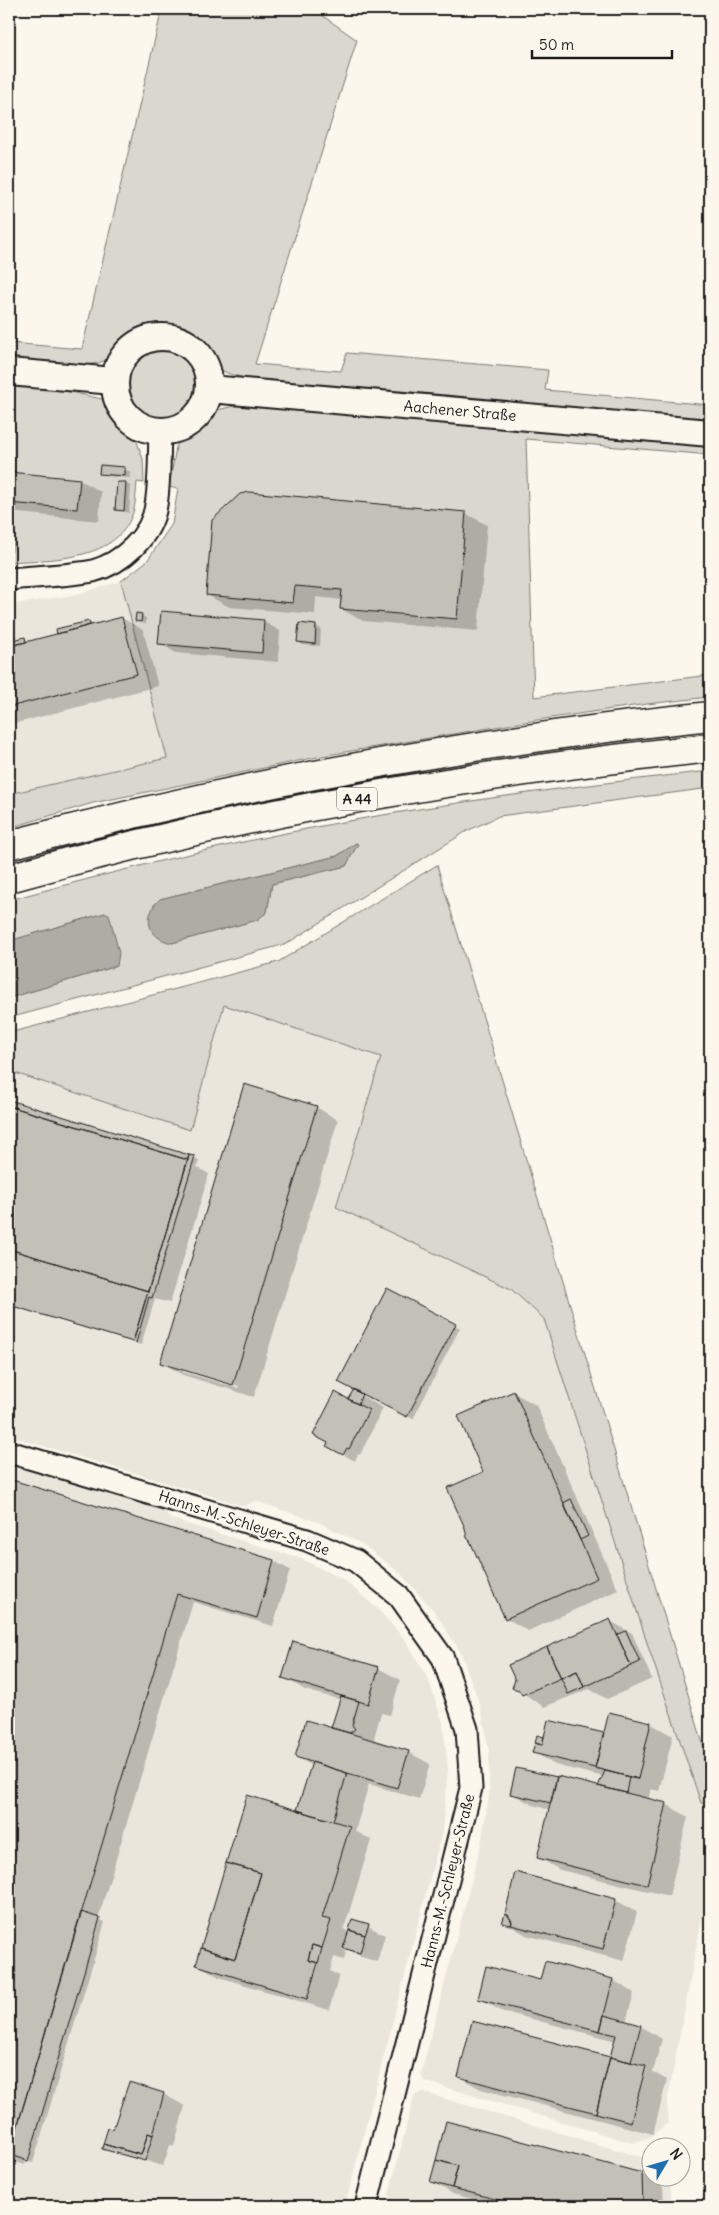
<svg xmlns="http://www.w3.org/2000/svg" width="719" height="2215" viewBox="0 0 719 2215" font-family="Delius,sans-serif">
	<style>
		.built { fill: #eae6dc }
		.green { fill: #dad7ce; stroke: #7b7a75; fill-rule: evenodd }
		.water { fill: #afaca5; stroke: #74726e }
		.shadow { fill: #0003; fill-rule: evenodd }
		.building { fill: #c3c0b8; stroke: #1c1c1c }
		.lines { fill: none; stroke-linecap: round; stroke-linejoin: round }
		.minor-casing { stroke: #1c1c1c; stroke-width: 25 }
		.tertiary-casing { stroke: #1c1c1c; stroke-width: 30 }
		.motorway-casing { stroke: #1c1c1c; stroke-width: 31 }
		.minor { stroke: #fbf7ec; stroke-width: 21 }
		.tertiary { stroke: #fbf7ec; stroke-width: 26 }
		.motorway { stroke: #fbf7ec; stroke-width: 28 }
		.labels { text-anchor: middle; stroke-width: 4.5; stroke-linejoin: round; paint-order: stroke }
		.shield { fill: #fbf7ec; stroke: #5f5e5a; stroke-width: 1 }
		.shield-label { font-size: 14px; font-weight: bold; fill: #1c1c1c }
		.street-label { font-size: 15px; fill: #1c1c1c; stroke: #fbf7ec }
	</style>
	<rect width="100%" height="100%" fill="#fbf7ec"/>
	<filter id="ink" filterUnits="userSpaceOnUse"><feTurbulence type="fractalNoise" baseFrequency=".02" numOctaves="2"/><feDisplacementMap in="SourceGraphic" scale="10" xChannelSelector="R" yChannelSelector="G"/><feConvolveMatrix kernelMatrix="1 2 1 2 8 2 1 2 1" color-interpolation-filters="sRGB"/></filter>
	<g filter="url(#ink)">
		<path class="built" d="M 121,581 L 167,758 L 9,794 L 9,605 L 79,594 Z
			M 224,1005 L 381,1057 L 336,1207 L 511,1289 L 544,1319 L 650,1652 L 701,1802 L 710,1805 L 710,1875 L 667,2103 L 668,2123 L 650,2137 L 633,2143 L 424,2081 L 421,2074 L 481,1844 L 489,1795 L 489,1751 L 481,1708 L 461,1653 L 434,1611 L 401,1574 L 362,1544 L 318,1522 L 255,1501 L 245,1506 L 9,1436 L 9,1071 L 190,1130 Z
			M 9,1463 L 164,1509 L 169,1518 L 304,1560 L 344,1580 L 378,1609 L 407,1642 L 429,1681 L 443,1723 L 448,1769 L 442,1832 L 345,2206 L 9,2206 Z
			M 422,2092 L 651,2160 L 652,2178 L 670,2178 L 672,2206 L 386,2206 L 414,2096 Z"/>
		<path class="green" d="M 162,9 L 313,9 L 357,40 L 255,364 L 341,371 L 347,353 L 548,370 L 545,390 L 710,405 L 710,420 L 264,381 C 251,379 234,377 223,371 C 215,366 211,357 207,350 C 199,339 184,331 171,329 C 154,327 137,331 125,343 C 117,351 111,358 101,362 C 80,369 32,365 9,363 L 9,343 L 82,349 Z
			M120 385a42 42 0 1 1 84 0a42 42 0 1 1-84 0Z
			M 9,384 L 52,388 L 102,399 L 108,402 L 117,418 L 136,439 L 143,459 L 144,483 L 137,482 C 136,490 136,500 134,509 C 120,562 52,559 9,562 Z
			M 244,404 L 710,442 L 710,455 L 526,439 L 534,697 L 710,675 L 710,697 L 647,704 L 537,720 L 327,755 L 93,803 L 9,828 L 9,794 L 167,758 L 121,581 L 147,561 L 172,524 L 178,489 L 169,487 L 176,447 L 181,438 L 198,428 L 212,411 Z
			M 710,771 L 710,788 L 499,816 L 467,831 L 286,944 L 9,1018 L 9,998 L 117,966 L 105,913 L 9,941 L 9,900 C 130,867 253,837 377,816 C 488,797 599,783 710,771 ZM 356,843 L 346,866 L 272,884 L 267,912 L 257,920 L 172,943 L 153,906 L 160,899 L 337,856 Z
			M 437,865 L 710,1767 L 710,1805 L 701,1803 L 650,1652 L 544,1319 L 511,1289 L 336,1207 L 381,1057 L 224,1005 L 190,1130 L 9,1071 L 9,1033 L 278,962 Z"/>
		<path class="water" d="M 356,843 L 358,844 L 346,866 L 272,884 L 267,912 L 257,920 L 172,943 C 147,938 142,916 160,899 L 337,856 Z
			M 105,913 L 109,914 L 119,953 L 117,966 L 9,998 L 9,941 Z"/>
		<path class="shadow" d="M 125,469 L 130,472 L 130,478 L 106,476 L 100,473 Z
			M 9,473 L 80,480 L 101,492 L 99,521 L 9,512 Z
			M 125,483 L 131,486 L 129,513 L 116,509 Z
			M 465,513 L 487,525 L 478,631 L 363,621 L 341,609 L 342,600 L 316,597 L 315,614 L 229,607 L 207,595 Z
			M 9,540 L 14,543 L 13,552 L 9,551 Z
			M 141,615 L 146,618 L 146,624 L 137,621 Z
			M 122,618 L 143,630 L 158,686 L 9,725 L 9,632 L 10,636 L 18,640 L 25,639 L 30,642 L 60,634 L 89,622 L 94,625 Z
			M 264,622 L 280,631 L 278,662 L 176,653 L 159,643 Z
			M 300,625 L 316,626 L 321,629 L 320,646 L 303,645 L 298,642 Z
			M 9,1102 L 194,1158 L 199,1161 L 197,1167 L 209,1174 L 170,1303 L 155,1299 L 141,1345 L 9,1305 Z
			M 316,1107 L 338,1120 L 254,1397 L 183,1375 L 162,1363 ZM 183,1369 L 239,1386 L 238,1388 L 183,1372 Z
			M 388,1290 L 460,1328 L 413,1419 L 363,1394 L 362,1396 L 383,1408 L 360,1455 L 358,1454 L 355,1461 L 339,1452 L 355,1389 Z
			M 514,1393 L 536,1405 L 618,1590 L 528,1631 L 506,1618 L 484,1472 Z
			M 9,1481 L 274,1561 L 290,1570 L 273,1626 L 193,1602 L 98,1919 L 105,1922 L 33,2163 L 26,2161 L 25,2165 L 9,2160 L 9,2158 L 14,2159 L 14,2157 L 9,2155 Z
			M 610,1621 L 632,1633 L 652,1679 L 607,1699 L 589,1689 L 544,1707 L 514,1687 Z
			M 378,1668 L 400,1680 L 390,1715 L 381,1713 L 374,1738 L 376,1742 L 408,1752 L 430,1764 L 419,1799 L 369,1784 L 355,1831 L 371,1840 L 344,1929 L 349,1933 L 368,1926 L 385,1935 L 377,1962 L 362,1957 L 347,1949 L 344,1960 L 334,1957 L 330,1971 L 339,1976 L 329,2010 L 219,1977 L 197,1964 L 298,1812 L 312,1766 L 296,1756 L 332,1729 L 341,1700 L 305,1690 L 283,1677 Z
			M 610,1713 L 651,1724 L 673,1736 L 659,1791 L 651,1789 L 648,1800 L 666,1804 L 688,1817 L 669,1896 L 560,1870 L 539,1858 L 550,1810 L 533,1805 L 511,1793 L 599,1788 L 604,1777 L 555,1765 L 534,1752 L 544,1738 L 605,1735 Z
			M 615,1900 L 637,1912 L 624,1961 L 526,1935 L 504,1922 Z
			M 613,1980 L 634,1993 L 626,2022 L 640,2026 L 662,2039 L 653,2072 L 667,2080 L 653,2134 L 481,2089 L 459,2077 L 611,2058 L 616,2041 L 501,2011 L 479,1998 L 541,1982 Z
			M 163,2094 L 185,2106 L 174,2146 L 170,2145 L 163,2166 L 103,2148 Z
			M 642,2174 L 663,2187 L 664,2206 L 500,2206 L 453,2194 L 432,2182 Z"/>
		<path class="building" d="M 100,465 L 125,467 L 125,476 L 99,474 Z
			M 9,472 L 80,479 L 77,509 L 9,503 Z
			M 117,482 L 126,482 L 124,511 L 115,510 Z
			M 249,492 L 466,512 L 457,619 L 340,609 L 342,590 L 295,586 L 293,603 L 206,595 L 212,520 L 240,494 Z
			M 161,611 L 264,620 L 262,653 L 158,644 Z
			M 136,613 L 142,614 L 141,622 L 135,621 Z
			M 122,617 L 137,674 L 9,707 L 9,640 L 10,646 Z
			M 89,621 L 90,625 L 57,634 L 56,629 Z
			M 299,623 L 316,625 L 315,644 L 297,642 Z
			M 25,637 L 26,642 L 10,646 L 9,641 Z
			M 244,1084 L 317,1106 L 233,1385 L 160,1363 Z
			M 9,1100 L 189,1155 L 188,1160 L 9,1106 Z
			M 9,1106 L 188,1160 L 148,1291 L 9,1249 Z
			M 189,1155 L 195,1156 L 152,1298 L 149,1297 L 136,1343 L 133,1342 Z
			M 9,1249 L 148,1291 L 133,1342 L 9,1305 Z
			M 387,1288 L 456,1324 L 407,1417 L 338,1382 Z
			M 354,1389 L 362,1394 L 358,1404 L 348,1399 Z
			M 514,1391 L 597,1578 L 505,1619 L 470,1541 L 467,1538 L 465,1528 L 447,1488 L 483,1472 L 458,1416 Z
			M 335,1392 L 369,1410 L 349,1449 L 347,1448 L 343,1455 L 326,1446 L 328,1443 L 313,1435 Z
			M 9,1479 L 274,1560 L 257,1618 L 177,1594 L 9,2154 Z
			M 571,1499 L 588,1536 L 580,1540 L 563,1503 Z
			M 610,1619 L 631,1666 L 584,1687 L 577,1671 L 561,1678 L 547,1647 Z
			M 626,1631 L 640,1662 L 631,1666 L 617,1635 Z
			M 293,1641 L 379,1667 L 368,1704 L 282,1678 Z
			M 547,1647 L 561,1678 L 522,1695 L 519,1690 L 512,1688 L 515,1680 L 508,1665 Z
			M 577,1671 L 584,1687 L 568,1694 L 561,1678 Z
			M 341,1696 L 359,1701 L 352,1725 L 355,1729 L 350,1733 L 331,1728 Z
			M 609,1712 L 651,1722 L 638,1779 L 595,1768 Z
			M 306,1720 L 409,1751 L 397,1788 L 295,1757 Z
			M 548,1720 L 604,1733 L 595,1768 L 532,1753 L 535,1743 L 542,1745 Z
			M 537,1735 L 544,1737 L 542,1745 L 535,1743 Z
			M 312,1762 L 347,1773 L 333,1821 L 297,1810 Z
			M 516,1768 L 557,1777 L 551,1803 L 510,1794 Z
			M 605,1771 L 638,1779 L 629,1777 L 626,1793 L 598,1786 Z
			M 557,1776 L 667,1803 L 647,1885 L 537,1858 Z
			M 247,1795 L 350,1826 L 322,1918 L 331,1920 L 322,1948 L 312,1945 L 308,1960 L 318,1963 L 307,1999 L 196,1965 L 201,1948 L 235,1959 L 261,1873 L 226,1863 Z
			M 226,1863 L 261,1873 L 235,1959 L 201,1948 Z
			M 515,1872 L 616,1899 L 603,1949 L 511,1925 L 512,1922 L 508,1915 L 505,1914 Z
			M 81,1912 L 100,1918 L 28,2161 L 9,2154 Z
			M 505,1914 L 508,1915 L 512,1922 L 511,1925 L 502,1923 Z
			M 352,1919 L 369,1924 L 365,1935 L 349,1930 Z
			M 349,1930 L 365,1935 L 360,1953 L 343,1948 Z
			M 312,1945 L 322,1948 L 318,1963 L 308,1960 Z
			M 545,1961 L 613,1979 L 600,2031 L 478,1999 L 486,1966 L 540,1980 Z
			M 604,2015 L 641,2025 L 631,2062 L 610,2057 L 616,2035 L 600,2031 Z
			M 472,2021 L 610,2057 L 596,2113 L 458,2077 Z
			M 610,2057 L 646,2066 L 631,2122 L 596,2113 Z
			M 129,2082 L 164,2093 L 153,2135 L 148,2133 L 141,2155 L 103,2144 L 108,2128 L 113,2129 Z
			M 446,2121 L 642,2173 L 643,2206 L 522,2206 L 452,2188 L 458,2166 L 436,2160 Z
			M 148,2133 L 153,2135 L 145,2161 L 102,2149 L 103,2144 L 141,2155 Z
			M 436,2160 L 458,2166 L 452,2188 L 430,2182 Z"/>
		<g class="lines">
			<defs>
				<path id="minor" d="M 9,579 C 35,576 68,576 93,571 C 122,563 152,536 156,505 C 160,481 159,456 160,432
					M 9,1452 L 307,1540 L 356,1561 L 399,1596 L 443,1658 L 467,1729 L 471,1788 L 366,2206"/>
				<path id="tertiary" d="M115 384a47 47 0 1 1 94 0a47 47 0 1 1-94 0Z
					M 9,372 L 114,381
					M 210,389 L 710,433"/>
				<path id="motorway" d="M 9,845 C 239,784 473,741 710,716
					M 9,878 C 236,814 475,773 710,748"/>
			</defs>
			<use href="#minor" class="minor-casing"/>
			<use href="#tertiary" class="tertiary-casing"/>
			<use href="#motorway" class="motorway-casing"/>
			<use href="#minor" class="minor"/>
			<use href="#tertiary" class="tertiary"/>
			<use href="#motorway" class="motorway"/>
		</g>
	</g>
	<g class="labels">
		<rect class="shield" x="337" y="787.5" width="40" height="23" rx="4"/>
		<g class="shield-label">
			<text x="357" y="804">A 44</text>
		</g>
		<g class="street-label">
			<text transform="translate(460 411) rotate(5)" y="5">Aachener Straße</text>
			<text transform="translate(244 1523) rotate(18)" y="5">Hanns-M.-Schleyer-Straße</text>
			<text transform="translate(448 1881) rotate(-76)" y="5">Hanns-M.-Schleyer-Straße</text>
		</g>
	</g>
	<rect width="719" height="2215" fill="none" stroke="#fbf7ec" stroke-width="30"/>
	<rect x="15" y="15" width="689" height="2185" fill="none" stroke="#1c1c1c" stroke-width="2" filter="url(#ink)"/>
	<g transform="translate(666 2162) rotate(52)"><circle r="24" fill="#fbf7ec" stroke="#a29f99"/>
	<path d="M0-4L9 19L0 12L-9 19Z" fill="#1f6fb2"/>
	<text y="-8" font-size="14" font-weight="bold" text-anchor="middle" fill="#1c1c1c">N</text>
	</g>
	<path d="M532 50v8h140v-8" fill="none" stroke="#1c1c1c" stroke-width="2.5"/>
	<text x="539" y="50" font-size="15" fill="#1c1c1c" stroke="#fbf7ec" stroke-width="4" paint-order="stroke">50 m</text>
</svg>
